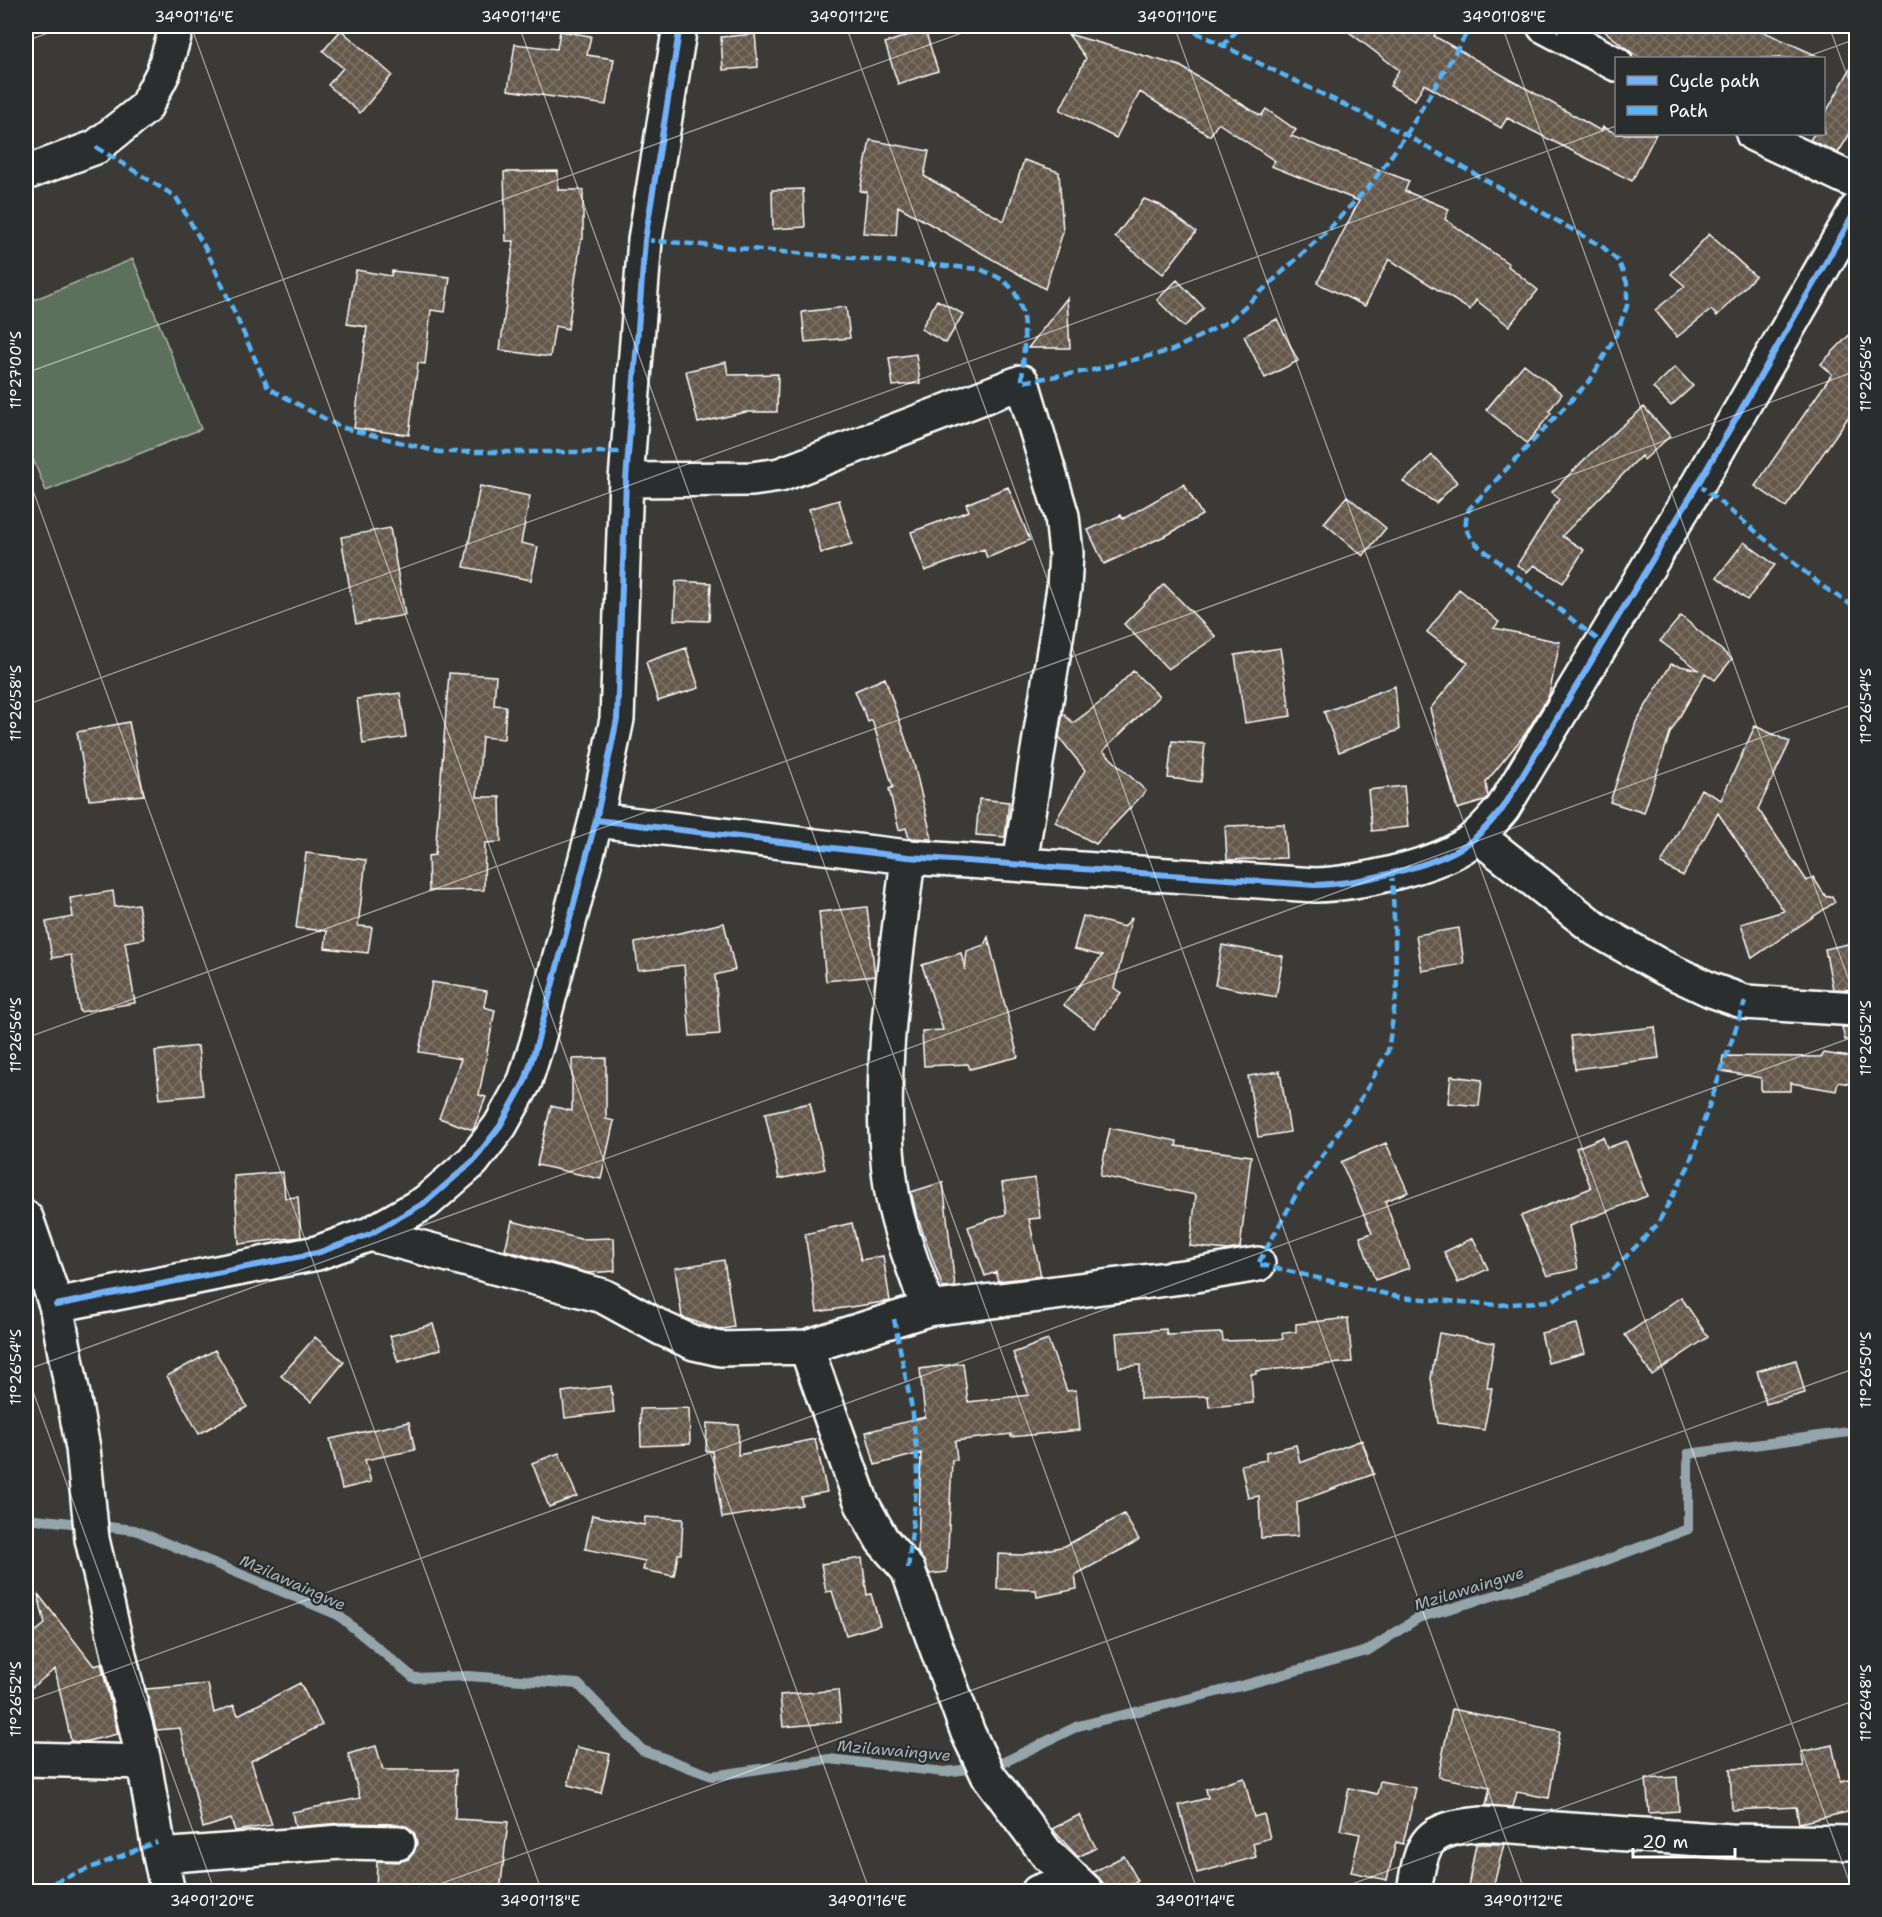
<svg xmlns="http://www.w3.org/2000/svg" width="1882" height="1917" viewBox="0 0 1882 1917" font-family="'Shantell Sans',sans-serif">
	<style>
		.green { fill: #5b705b; stroke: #adb8ad; stroke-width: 1.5 }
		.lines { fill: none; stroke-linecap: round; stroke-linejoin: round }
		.stream { stroke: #95a5ac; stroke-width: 10 }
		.building { fill: url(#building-cross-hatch); stroke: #fff; stroke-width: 1.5 }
		.minor-casing { stroke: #fff; stroke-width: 38 }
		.minor { stroke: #2a2d2e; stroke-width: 33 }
		.quiet { stroke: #56b5f8; stroke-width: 4.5; stroke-dasharray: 9 4.5; stroke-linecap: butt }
		.cycleway-casing { stroke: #2a2d2e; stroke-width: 10 }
		.cycleway { stroke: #73b2f8; stroke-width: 6 }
		.ticks { fill: none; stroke: #fff; stroke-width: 1.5; stroke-opacity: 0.45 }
		.labels { text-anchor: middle; stroke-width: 4.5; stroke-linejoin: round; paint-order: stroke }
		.water-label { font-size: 16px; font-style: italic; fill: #a7b4ba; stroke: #2a2d2e }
		.neatline { fill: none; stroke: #fff; stroke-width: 2 }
		.ticks-label { font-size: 15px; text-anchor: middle; fill: #fff }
	</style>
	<defs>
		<pattern id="building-cross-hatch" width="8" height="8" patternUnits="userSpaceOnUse" patternTransform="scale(1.5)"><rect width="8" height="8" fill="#65594c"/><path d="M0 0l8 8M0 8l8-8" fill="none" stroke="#7c7267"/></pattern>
	</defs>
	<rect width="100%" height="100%" fill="#3c3a37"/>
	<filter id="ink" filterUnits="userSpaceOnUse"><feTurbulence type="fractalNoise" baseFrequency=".0167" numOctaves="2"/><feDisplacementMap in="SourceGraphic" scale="12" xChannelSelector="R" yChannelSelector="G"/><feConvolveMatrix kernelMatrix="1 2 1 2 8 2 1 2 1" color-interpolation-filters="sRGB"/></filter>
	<g filter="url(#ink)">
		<path class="green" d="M 133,259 L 201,429 L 46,491 L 26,442 L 26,303 Z"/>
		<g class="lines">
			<path class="stream" d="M 26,1518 L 135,1530 L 338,1615 L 414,1678 L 468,1676 L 578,1684 L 642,1750 L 712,1776 L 829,1759 L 944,1772 L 996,1766 L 1078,1726 L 1241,1686 L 1367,1651 L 1418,1618 L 1580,1570 L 1688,1529 L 1688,1454 L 1856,1431"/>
		</g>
		<path class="building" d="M 1341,26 L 1440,26 L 1434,36 L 1601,131 L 1603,127 L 1617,134 L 1656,134 L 1632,181 L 1507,118 L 1501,128 L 1424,84 L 1415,100 L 1390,86 L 1399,70 Z
			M 1598,26 L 1751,26 L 1822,58 L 1639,58 Z
			M 341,30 L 392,75 L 360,113 L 328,85 L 343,68 L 323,51 Z
			M 925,30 L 938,71 L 898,84 L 885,43 Z
			M 560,31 L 591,36 L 587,55 L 614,59 L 606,105 L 508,90 L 515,44 L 557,49 Z
			M 755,34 L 758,67 L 723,70 L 721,37 Z
			M 1068,34 L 1180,66 L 1261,116 L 1266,109 L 1296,130 L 1291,136 L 1409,181 L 1405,191 L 1449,209 L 1445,219 L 1509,264 L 1508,266 L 1538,290 L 1509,326 L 1476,300 L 1470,310 L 1389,259 L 1365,306 L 1317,283 L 1359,201 L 1271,166 L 1275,161 L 1218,123 L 1210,136 L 1140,92 L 1116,138 L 1060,110 L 1086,58 Z
			M 1857,57 L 1857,122 L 1838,153 L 1810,140 L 1814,134 L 1824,134 L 1824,116 Z
			M 870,140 L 929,151 L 924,176 L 1004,221 L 1024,160 L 1059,172 L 1063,232 L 1045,289 L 898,206 L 896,235 L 863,233 L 867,192 L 860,191 Z
			M 558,171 L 558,190 L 583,190 L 583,239 L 581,240 L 568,329 L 555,326 L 550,357 L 500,350 L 514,241 L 506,241 L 504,172 Z
			M 803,189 L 805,227 L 773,229 L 772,190 Z
			M 1144,199 L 1160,205 L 1196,232 L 1163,274 L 1115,237 Z
			M 1709,234 L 1755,276 L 1717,316 L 1711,310 L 1677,337 L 1655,310 L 1685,286 L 1671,274 Z
			M 356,270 L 391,276 L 392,271 L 450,277 L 445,312 L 431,310 L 425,364 L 418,363 L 409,435 L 354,428 L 367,327 L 347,324 Z
			M 1177,280 L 1204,308 L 1184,327 L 1157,300 Z
			M 1067,298 L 1070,348 L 1028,348 Z
			M 937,300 L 963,314 L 946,343 L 921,329 Z
			M 846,307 L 850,338 L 805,342 L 802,312 Z
			M 1277,319 L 1298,361 L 1265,378 L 1244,336 Z
			M 1857,327 L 1856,406 L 1786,507 L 1755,486 L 1832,374 L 1821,364 Z
			M 916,354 L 920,383 L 893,386 L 889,358 Z
			M 726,362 L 728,375 L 778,374 L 777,412 L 746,412 L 698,423 L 686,371 Z
			M 1524,364 L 1562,394 L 1549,411 L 1551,413 L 1527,443 L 1486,410 Z
			M 1675,367 L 1693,386 L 1671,406 L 1653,388 Z
			M 1644,407 L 1670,436 L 1644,460 L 1641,456 L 1562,536 L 1584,550 L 1563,583 L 1534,565 L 1527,572 L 1517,565 L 1559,499 L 1552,492 L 1591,453 Z
			M 1432,455 L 1457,482 L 1436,503 L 1403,482 Z
			M 1184,484 L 1202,515 L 1169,534 L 1104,564 L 1088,530 L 1121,515 L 1123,519 Z
			M 480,486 L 530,496 L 521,543 L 538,547 L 531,580 L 464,567 Z
			M 1008,487 L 1030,540 L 987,558 L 984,549 L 925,571 L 911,532 L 969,511 L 966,504 Z
			M 1347,496 L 1386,528 L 1363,556 L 1324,523 Z
			M 839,500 L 852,544 L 821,553 L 809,509 Z
			M 390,528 L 405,615 L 356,624 L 341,537 Z
			M 1744,542 L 1775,565 L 1747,600 L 1717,577 Z
			M 676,581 L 711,583 L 709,621 L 674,620 Z
			M 1164,584 L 1216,637 L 1168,669 L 1124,624 Z
			M 1459,589 L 1499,622 L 1494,628 L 1560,642 L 1549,695 L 1526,733 L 1486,782 L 1488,797 L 1484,801 L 1457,809 L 1430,709 L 1468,663 L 1427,632 Z
			M 1681,616 L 1732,659 L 1715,680 L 1705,673 L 1670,733 L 1644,813 L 1610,802 L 1636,722 L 1671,664 L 1699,670 L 1660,641 Z
			M 686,648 L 699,688 L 658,701 L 646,662 Z
			M 1280,648 L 1291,716 L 1245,723 L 1235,655 Z
			M 1133,671 L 1159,696 L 1103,751 L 1146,791 L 1096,844 L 1055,822 L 1085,770 L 1059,737 L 1063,713 L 1073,723 L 1105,699 Z
			M 449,673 L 496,676 L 494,705 L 506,706 L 504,739 L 482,737 L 477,797 L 500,797 L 501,842 L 485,843 L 484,890 L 429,891 L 428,856 L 435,855 Z
			M 885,678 L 914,764 L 932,839 L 909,838 L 906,828 L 899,830 L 889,789 L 893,787 L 872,720 L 868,722 L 855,691 Z
			M 1395,686 L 1399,730 L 1339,752 L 1324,712 Z
			M 400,693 L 406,737 L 363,744 L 357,699 Z
			M 129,722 L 144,795 L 89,800 L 77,732 Z
			M 1755,726 L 1790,742 L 1758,809 L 1807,881 L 1813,877 L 1826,897 L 1832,896 L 1835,902 L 1752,958 L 1741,924 L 1784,911 L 1718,813 L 1683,876 L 1661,864 L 1701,789 L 1721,800 Z
			M 1172,741 L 1205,744 L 1201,782 L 1168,778 Z
			M 1404,786 L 1408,827 L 1372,831 L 1368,790 Z
			M 979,799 L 1009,802 L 1005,837 L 976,835 Z
			M 1284,824 L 1286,858 L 1227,860 L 1225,826 Z
			M 306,853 L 366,860 L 358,926 L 372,927 L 368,953 L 325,948 L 327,931 L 296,928 Z
			M 113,891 L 115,907 L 138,904 L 144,939 L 125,942 L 135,1003 L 80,1012 L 71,955 L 52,958 L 46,922 L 73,917 L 70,898 Z
			M 867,907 L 875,976 L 826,981 L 819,912 Z
			M 1083,916 L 1124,927 L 1132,917 L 1114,988 L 1121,993 L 1094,1028 L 1064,1005 L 1102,956 L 1074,949 Z
			M 724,923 L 735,970 L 715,975 L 720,1034 L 690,1036 L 684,965 L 638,970 L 635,943 Z
			M 1459,928 L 1464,964 L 1422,971 L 1416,935 Z
			M 988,937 L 1018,1057 L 970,1069 L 968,1064 L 924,1066 L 922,1031 L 943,1030 L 922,965 L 961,953 L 965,970 L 967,951 L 984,945 Z
			M 1857,942 L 1857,990 L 1833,989 L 1825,949 Z
			M 1222,945 L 1283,956 L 1276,997 L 1215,985 Z
			M 432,982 L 487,991 L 484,1007 L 495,1010 L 479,1095 L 486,1097 L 473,1130 L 439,1118 L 461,1059 L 419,1052 Z
			M 1655,1027 L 1659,1058 L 1575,1069 L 1571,1036 Z
			M 1842,1027 L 1857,1027 L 1857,1039 L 1845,1040 Z
			M 198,1046 L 203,1095 L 160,1099 L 155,1051 Z
			M 1823,1053 L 1857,1058 L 1857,1085 L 1838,1082 L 1836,1091 L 1791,1083 L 1791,1091 L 1761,1091 L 1761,1078 L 1721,1071 L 1723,1056 L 1822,1057 Z
			M 606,1058 L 606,1119 L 614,1121 L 601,1179 L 537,1165 L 551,1106 L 572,1111 L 572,1059 Z
			M 1280,1071 L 1290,1132 L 1258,1137 L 1248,1076 Z
			M 1451,1076 L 1482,1080 L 1479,1106 L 1448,1103 Z
			M 810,1103 L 825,1169 L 779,1179 L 765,1113 Z
			M 1110,1128 L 1177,1141 L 1176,1146 L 1251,1156 L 1240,1248 L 1227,1250 L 1190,1246 L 1196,1195 L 1100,1176 Z
			M 1603,1137 L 1607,1148 L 1626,1141 L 1647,1196 L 1569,1226 L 1578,1269 L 1547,1276 L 1521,1216 L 1591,1188 L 1576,1148 Z
			M 1386,1143 L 1408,1192 L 1385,1201 L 1409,1268 L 1375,1280 L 1360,1237 L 1372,1233 L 1341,1162 Z
			M 283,1172 L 285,1198 L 298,1197 L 301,1237 L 239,1244 L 234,1176 Z
			M 1035,1178 L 1040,1218 L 1029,1219 L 1041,1276 L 998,1281 L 996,1272 L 985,1276 L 968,1227 L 1006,1214 L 1002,1183 Z
			M 943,1182 L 955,1287 L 943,1288 L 916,1213 L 911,1192 Z
			M 512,1221 L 580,1239 L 614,1238 L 615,1271 L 588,1273 L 505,1250 Z
			M 852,1223 L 861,1260 L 883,1256 L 890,1301 L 817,1312 L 805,1234 Z
			M 1473,1238 L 1488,1269 L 1458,1283 L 1444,1252 Z
			M 724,1260 L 734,1327 L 719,1330 L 682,1317 L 675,1268 Z
			M 1681,1297 L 1708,1337 L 1652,1375 L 1625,1335 Z
			M 1348,1318 L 1352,1362 L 1256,1371 L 1256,1374 L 1251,1374 L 1253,1403 L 1209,1407 L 1208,1396 L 1140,1399 L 1140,1365 L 1119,1367 L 1116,1333 L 1166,1329 L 1167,1335 L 1222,1333 L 1223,1341 L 1283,1339 L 1282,1333 L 1296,1332 L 1296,1324 Z
			M 433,1324 L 441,1349 L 398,1362 L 390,1336 Z
			M 1577,1324 L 1585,1353 L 1548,1363 L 1541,1333 Z
			M 1439,1333 L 1494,1343 L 1487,1388 L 1492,1388 L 1484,1430 L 1438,1423 L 1431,1378 Z
			M 315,1337 L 344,1362 L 311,1402 L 281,1376 Z
			M 1048,1340 L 1067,1391 L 1076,1390 L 1080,1430 L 1011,1437 L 1011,1434 L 955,1441 L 957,1460 L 952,1460 L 947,1572 L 930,1574 L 918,1552 L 921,1453 L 875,1465 L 866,1432 L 925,1417 L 920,1369 L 963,1363 L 968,1402 L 1029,1395 L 1013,1353 Z
			M 215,1350 L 247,1407 L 199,1434 L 167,1376 Z
			M 1796,1360 L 1805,1393 L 1766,1404 L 1757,1371 Z
			M 611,1386 L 614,1412 L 565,1418 L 562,1392 Z
			M 689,1408 L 690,1444 L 641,1446 L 640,1409 Z
			M 409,1422 L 415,1450 L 365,1460 L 371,1482 L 342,1489 L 330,1439 Z
			M 707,1423 L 739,1425 L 738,1455 L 815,1439 L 827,1492 L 801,1497 L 802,1505 L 722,1518 L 712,1451 L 706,1451 Z
			M 1362,1440 L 1374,1474 L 1297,1502 L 1298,1536 L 1261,1538 L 1259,1496 L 1248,1498 L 1241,1465 L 1266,1460 L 1266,1452 L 1296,1445 L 1300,1463 Z
			M 559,1453 L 577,1496 L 549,1507 L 532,1463 Z
			M 1124,1514 L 1139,1540 L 1075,1575 L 1077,1589 L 1037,1597 L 1036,1590 L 997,1589 L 998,1554 L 1022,1555 L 1065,1546 Z
			M 592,1515 L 644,1525 L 645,1517 L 683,1519 L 681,1554 L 678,1554 L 674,1576 L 643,1570 L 645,1561 L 585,1549 Z
			M 862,1558 L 867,1595 L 871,1594 L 880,1625 L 846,1635 L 832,1591 L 826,1592 L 821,1564 Z
			M 38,1594 L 94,1666 L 101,1664 L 118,1734 L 83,1742 L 71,1741 L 55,1669 L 26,1692 L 26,1639 L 45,1624 Z
			M 300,1683 L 322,1725 L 251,1761 L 272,1825 L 235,1831 L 231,1819 L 203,1828 L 180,1728 L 156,1730 L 146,1689 L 208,1684 L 214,1713 L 234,1705 L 238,1715 Z
			M 838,1690 L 841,1722 L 783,1727 L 780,1695 Z
			M 1452,1709 L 1560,1731 L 1549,1798 L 1517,1792 L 1513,1807 L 1486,1805 L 1490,1787 L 1438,1777 Z
			M 1832,1745 L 1840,1782 L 1857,1778 L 1857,1810 L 1799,1823 L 1796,1807 L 1732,1810 L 1730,1769 L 1804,1766 L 1801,1752 Z
			M 376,1746 L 383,1770 L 456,1770 L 455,1819 L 508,1822 L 500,1892 L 376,1892 L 377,1861 L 398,1862 L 408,1859 L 414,1852 L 417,1843 L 415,1834 L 408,1827 L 398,1824 L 341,1823 L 295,1827 L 292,1812 L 360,1798 L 348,1754 Z
			M 577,1747 L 610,1754 L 601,1793 L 568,1785 Z
			M 1677,1777 L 1679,1811 L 1649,1813 L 1646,1779 Z
			M 1244,1778 L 1254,1817 L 1264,1814 L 1270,1838 L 1253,1843 L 1256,1857 L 1197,1873 L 1179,1805 L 1208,1798 L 1206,1789 Z
			M 1380,1781 L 1416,1788 L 1403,1844 L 1396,1842 L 1387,1880 L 1351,1872 L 1360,1834 L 1340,1830 L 1349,1788 L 1377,1794 Z
			M 1079,1815 L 1096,1848 L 1078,1857 L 1052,1829 Z
			M 1476,1844 L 1504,1844 L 1492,1892 L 1467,1892 Z
			M 1124,1856 L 1138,1881 L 1119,1892 L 1105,1892 L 1100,1879 L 1093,1872 Z"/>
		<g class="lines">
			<defs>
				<path id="minor" d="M 1544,26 L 1616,64
					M 1753,134 L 1856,182
					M 26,173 L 96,147 L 145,108 L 163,73 L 177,26
					M 626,480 L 752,479 L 780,475 L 1022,382 L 1062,516 L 1066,553 L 1064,588 L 1020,863
					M 596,820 L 908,857 L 1315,885 C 1355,884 1434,867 1467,844 C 1481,834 1492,821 1503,808 L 1698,484 L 1856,210
					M 1478,836 L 1597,930 L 1662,967 L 1711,990 L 1745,1002 L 1856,1009
					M 908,857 C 896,966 875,1077 891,1186 C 897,1228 915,1269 928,1309
					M 26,1218 L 56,1305 L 83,1448 L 92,1539 L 144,1762 L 160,1856 L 168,1892
					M 370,1234 L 603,1296 L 663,1329 L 694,1343 L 720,1349 L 806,1347 L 928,1309 L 1190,1276 L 1258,1264
					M 56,1305 L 317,1253 L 370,1234 L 426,1202 L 473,1161 L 500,1126 L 525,1081 L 537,1043 L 596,820 L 617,719 L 626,480 L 645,240 L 680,26
					M 806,1347 L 862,1504 L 882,1540 L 908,1570 L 968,1733 L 988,1775 L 1047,1854 L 1087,1892
					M 26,1759 L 144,1762
					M 160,1856 L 341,1842 L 398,1843
					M 1038,1892 L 1074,1879
					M 1414,1892 C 1422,1839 1426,1829 1482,1824 L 1730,1841 L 1856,1843"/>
			</defs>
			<use href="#minor" class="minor-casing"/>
			<use href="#minor" class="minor"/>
			<path class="quiet" d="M 1183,26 L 1406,135 L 1603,247 L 1619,262 L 1627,283 L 1627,306 L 1616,335 L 1591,379 L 1469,509 C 1463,526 1465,531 1476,544 L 1602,643
				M 1556,31 L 1562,26
				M 1222,47 L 1241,26
				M 96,147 L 176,197 L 207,251 L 268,388 L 340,427 L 439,452 L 629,452
				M 645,240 L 980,269 C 988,273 998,276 1005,282 C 1032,302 1023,353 1022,382 L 1093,370 L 1173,350 L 1229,321 L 1328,230 L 1372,183 L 1406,135 L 1471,26
				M 1698,484 L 1822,586 L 1856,608
				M 1392,872 L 1397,990 L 1388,1051 L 1361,1099 L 1297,1193 L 1258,1264 L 1399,1297 L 1499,1305 L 1550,1301 L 1607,1276 L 1657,1225 L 1688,1167 L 1745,1002
				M 894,1319 L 913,1414 L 918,1472 L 908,1570
				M 29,1892 L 157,1842"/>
			<defs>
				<path id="cycleway" d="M 596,820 L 908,857 L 1315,885 C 1355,884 1434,867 1467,844 C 1481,834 1492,821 1503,808 L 1698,484 L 1856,210
					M 56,1305 L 317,1253 L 370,1234 L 426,1202 L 473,1161 L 500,1126 L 525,1081 L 537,1043 L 596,820 L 617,719 L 626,480 L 645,240 L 680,26"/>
			</defs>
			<use href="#cycleway" class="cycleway-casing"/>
			<use href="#cycleway" class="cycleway"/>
		</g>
	</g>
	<path class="ticks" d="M 191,26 L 870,1892M 519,26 L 1198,1892M 846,26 L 1525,1892M 1174,26 L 1853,1892M 1502,26 L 1856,1000M 1829,26 L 1856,100M 26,41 L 68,26M 1803,58 L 1856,39M 26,373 L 981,26M 26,471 L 542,1892M 26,705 L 1616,126M 26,1038 L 1856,371M 26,1370 L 1856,703M 26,1372 L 215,1892M 26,1702 L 1856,1036M 418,1892 L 1856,1368M 1330,1892 L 1856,1700"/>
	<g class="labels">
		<g class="water-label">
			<text transform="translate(293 1582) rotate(24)" y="6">Mzilawaingwe</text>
			<text transform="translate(1469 1588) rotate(-17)" y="6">Mzilawaingwe</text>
			<text transform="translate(894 1750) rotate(5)" y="6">Mzilawaingwe</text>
		</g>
	</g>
	<rect width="1882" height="1917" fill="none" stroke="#2a2d2e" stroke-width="66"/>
	<rect x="1615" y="57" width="210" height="78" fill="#2a2d2e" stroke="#7f8182" stroke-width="1.5"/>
	<rect x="1627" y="76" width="30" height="9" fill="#73b2f8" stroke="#7f8182" stroke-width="1.5"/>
	<text x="1669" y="87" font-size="18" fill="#ffffff">Cycle path</text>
	<rect x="1627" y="106" width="30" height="9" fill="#56b5f8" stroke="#7f8182" stroke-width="1.5"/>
	<text x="1669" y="117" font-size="18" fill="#ffffff">Path</text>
	<path d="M1633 1848v9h102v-9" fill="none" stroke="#ffffff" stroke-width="3"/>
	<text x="1642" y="1848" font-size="18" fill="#ffffff" stroke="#2a2d2e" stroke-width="4.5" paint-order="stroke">20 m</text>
	<rect x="33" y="33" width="1816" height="1851" class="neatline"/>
	<g class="ticks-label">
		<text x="194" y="22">34°01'16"E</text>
		<text x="521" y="22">34°01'14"E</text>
		<text x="849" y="22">34°01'12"E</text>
		<text x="1177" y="22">34°01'10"E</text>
		<text x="1504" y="22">34°01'08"E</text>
		<text transform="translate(16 370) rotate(-90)" y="5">11°27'00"S</text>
		<text transform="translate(1866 374) rotate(-90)" y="5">11°26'56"S</text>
		<text transform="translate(16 703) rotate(-90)" y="5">11°26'58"S</text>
		<text transform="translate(1866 706) rotate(-90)" y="5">11°26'54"S</text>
		<text transform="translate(16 1035) rotate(-90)" y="5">11°26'56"S</text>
		<text transform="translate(1866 1038) rotate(-90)" y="5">11°26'52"S</text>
		<text transform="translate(16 1367) rotate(-90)" y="5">11°26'54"S</text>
		<text transform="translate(1866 1370) rotate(-90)" y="5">11°26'50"S</text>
		<text transform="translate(16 1699) rotate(-90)" y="5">11°26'52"S</text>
		<text transform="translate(1866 1703) rotate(-90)" y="5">11°26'48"S</text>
		<text x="212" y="1906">34°01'20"E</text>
		<text x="540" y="1906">34°01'18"E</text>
		<text x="867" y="1906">34°01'16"E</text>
		<text x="1195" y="1906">34°01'14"E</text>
		<text x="1523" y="1906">34°01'12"E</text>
	</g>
</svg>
